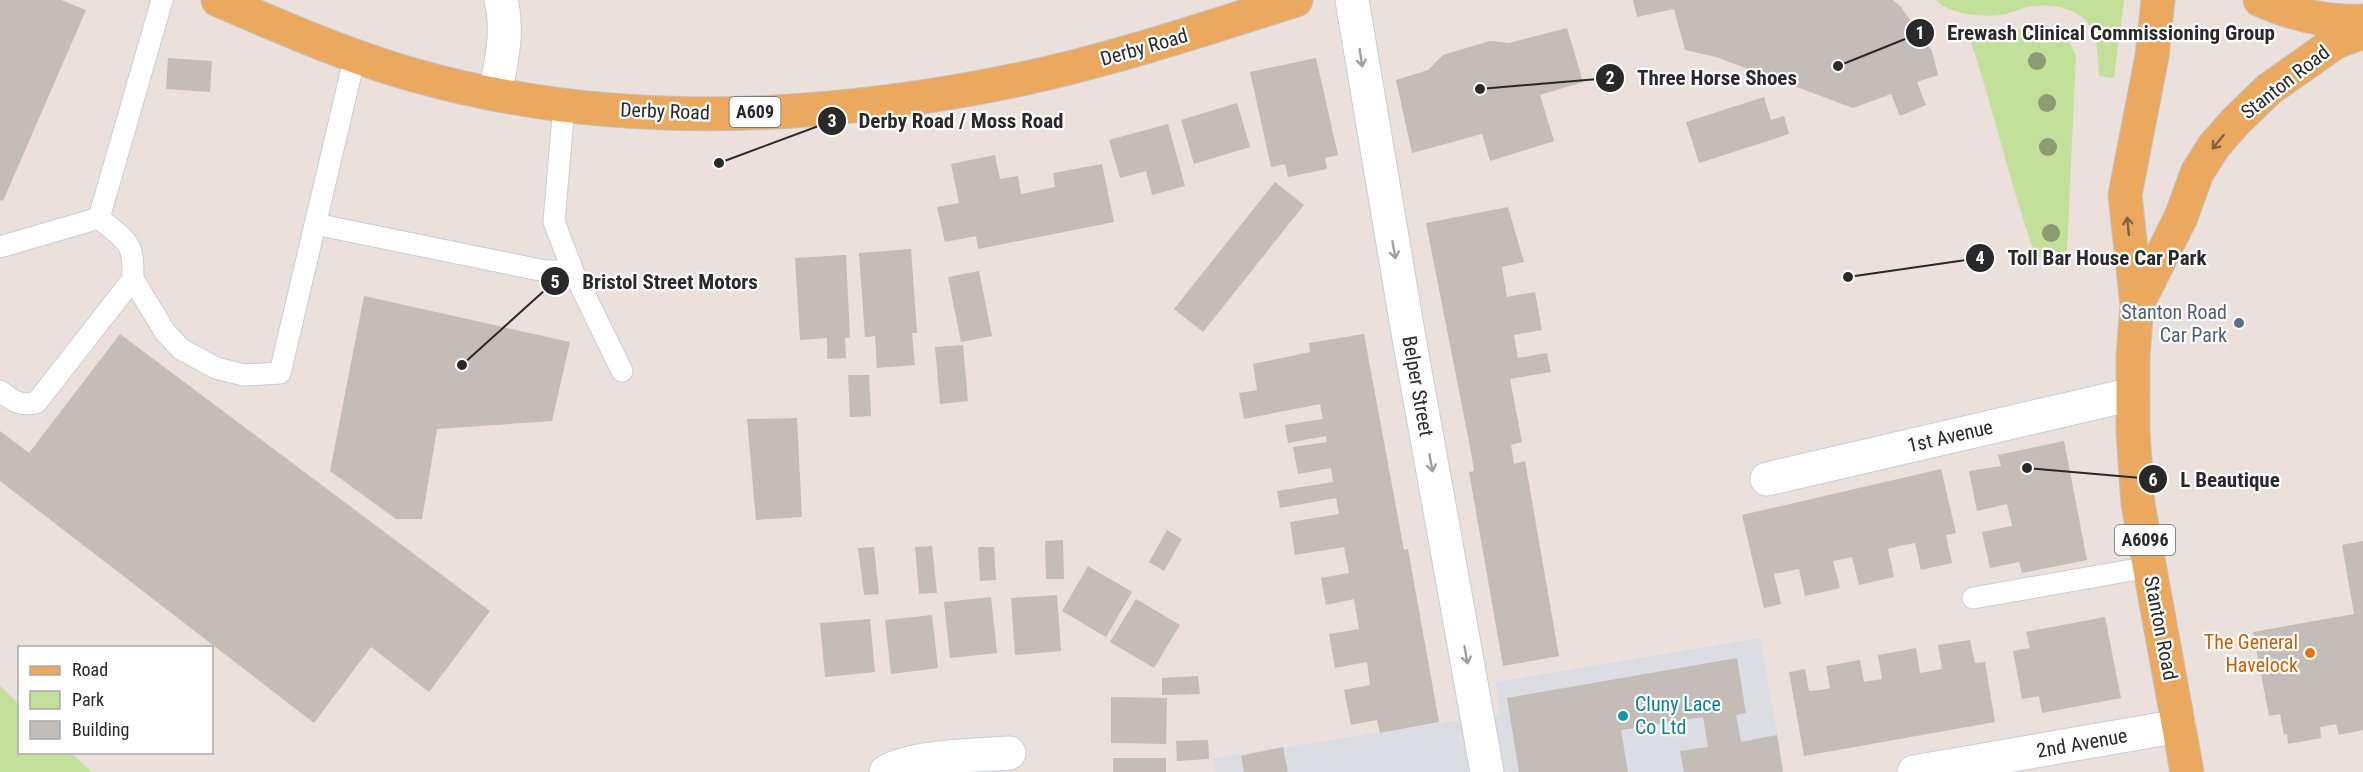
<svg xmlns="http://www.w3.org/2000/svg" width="2363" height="772" viewBox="0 0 2363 772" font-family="'Roboto Condensed',sans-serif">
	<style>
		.industrial { fill: #dcdce3 }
		.green { fill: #c2e099 }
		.building { fill: #c3bcb7 }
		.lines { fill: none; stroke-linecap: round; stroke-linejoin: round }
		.lane-casing { stroke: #c6ced6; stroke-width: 23 }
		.street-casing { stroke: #c6ced6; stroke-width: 35 }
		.primary-casing { stroke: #c3c3c3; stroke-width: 35 }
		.lane { stroke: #fff; stroke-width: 21 }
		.street { stroke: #fff; stroke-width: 33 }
		.primary { stroke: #eba960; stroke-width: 33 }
		.tree { fill: #8b9b72 }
		.oneway { stroke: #9f9f9f }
		.oneway2 { stroke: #806342 }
		.service-dot { fill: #5c6f8a; stroke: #fff; stroke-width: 2 }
		.food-dot { fill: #e8710a; stroke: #fff; stroke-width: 2 }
		.culture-dot { fill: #0f9aa8; stroke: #fff; stroke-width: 2 }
		.labels { text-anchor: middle; stroke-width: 4.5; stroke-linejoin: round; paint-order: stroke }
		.shield { fill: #fff; stroke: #696969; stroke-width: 1.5 }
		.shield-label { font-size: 18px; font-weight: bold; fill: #292929 }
		.street-label { font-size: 20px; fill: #292929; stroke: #fff }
		.service-label { font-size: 20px; fill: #4e5e75; stroke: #fff; text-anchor: end }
		.food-label { font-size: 20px; fill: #c56008; stroke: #fff; text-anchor: end }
		.culture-label { font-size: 20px; fill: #0d838f; stroke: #fff; text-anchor: start }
		.leader { fill: none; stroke: #292929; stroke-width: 2 }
		.callout-dot { fill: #292929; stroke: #fff; stroke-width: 2 }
		.mark-label { font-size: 18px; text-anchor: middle; font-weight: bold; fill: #fff }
		.callout-label { font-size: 21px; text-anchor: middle; font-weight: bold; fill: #292929; stroke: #fff; stroke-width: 4.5; stroke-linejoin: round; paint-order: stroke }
	</style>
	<rect width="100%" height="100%" fill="#ebe0db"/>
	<path class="industrial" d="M 1760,638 L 1784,772 L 1215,772 L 1214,758 L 1500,714 L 1496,682 Z"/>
	<path class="green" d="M 1936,0 L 2124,0 L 2114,78 L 2099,76 C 2098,60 2098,40 2090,26 C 2079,7 2047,3 2027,7 C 2019,9 2010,14 2001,15 C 1981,17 1950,15 1936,0 Z
		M 2046,25 L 2067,37 L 2076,55 L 2067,251 L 2061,256 L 2036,258 C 2010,184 1993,107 1968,33 L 1990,34 Z
		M 0,686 L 19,704 L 20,752 L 71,753 L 92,772 L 0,772 Z"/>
	<path class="building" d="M 0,0 L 61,0 L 86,10 L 3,201 L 0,200 Z
		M 1633,0 L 1893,0 L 1901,7 L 1932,51 L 1938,75 L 1917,82 L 1926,105 L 1900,116 L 1891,94 L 1853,108 L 1716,57 L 1685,50 L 1674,9 L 1637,17 Z
		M 1567,28 L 1583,82 L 1540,95 L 1554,141 L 1490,161 L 1482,134 L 1412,153 L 1396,80 L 1428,70 L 1443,55 L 1490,41 L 1509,43 Z
		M 168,58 L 212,61 L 210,92 L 166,89 Z
		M 1316,58 L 1338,155 L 1325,158 L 1327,169 L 1288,177 L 1285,164 L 1271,167 L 1250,72 Z
		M 1764,97 L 1771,120 L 1784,116 L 1789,134 L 1699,163 L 1686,122 Z
		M 1237,103 L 1250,147 L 1194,164 L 1181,120 Z
		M 1168,124 L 1185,186 L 1152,195 L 1146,171 L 1120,178 L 1109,140 Z
		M 995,155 L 1000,179 L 1018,176 L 1021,194 L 1055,187 L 1053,173 L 1102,164 L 1114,222 L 978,249 L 976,236 L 945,242 L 937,207 L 959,203 L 951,164 Z
		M 1275,182 L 1304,205 L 1203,332 L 1174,309 Z
		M 1508,207 L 1524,262 L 1502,267 L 1507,297 L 1535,292 L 1542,330 L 1514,335 L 1518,358 L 1547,353 L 1551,372 L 1510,379 L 1522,442 L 1511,445 L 1514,464 L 1525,461 L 1559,656 L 1503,666 L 1469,472 L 1474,471 L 1471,452 L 1426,223 Z
		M 911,249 L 917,333 L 912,333 L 915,365 L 877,368 L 875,336 L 865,337 L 859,253 Z
		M 846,255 L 850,337 L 845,338 L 846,358 L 827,359 L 827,338 L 800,340 L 795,258 Z
		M 979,271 L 992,336 L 961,342 L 948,277 Z
		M 364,296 L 570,342 L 552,421 L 437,429 L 422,519 L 396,519 L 330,471 Z
		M 120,334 L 490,611 L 429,692 L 371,647 L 314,723 L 0,481 L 0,431 L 29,453 Z
		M 1364,334 L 1404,550 L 1408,549 L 1439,722 L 1380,733 L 1377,720 L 1351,725 L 1344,690 L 1370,685 L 1367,662 L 1335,668 L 1329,634 L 1359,629 L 1354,599 L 1326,605 L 1321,578 L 1349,573 L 1344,547 L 1295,555 L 1290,522 L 1339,514 L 1336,498 L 1280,508 L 1277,491 L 1333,482 L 1331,468 L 1298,474 L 1293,447 L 1327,442 L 1326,436 L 1288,443 L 1285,425 L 1323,419 L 1320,404 L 1244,419 L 1239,393 L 1257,390 L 1253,364 L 1310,352 L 1309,343 Z
		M 963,345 L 968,401 L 940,404 L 935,347 Z
		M 848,375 L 869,375 L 871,416 L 850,417 Z
		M 797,418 L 802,517 L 756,520 L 747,419 Z
		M 2064,441 L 2087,560 L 2022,573 L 2019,562 L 1990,568 L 1982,532 L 2012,526 L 2007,504 L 1977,511 L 1969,471 L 2001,466 L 1998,455 Z
		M 1941,469 L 1956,533 L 1946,535 L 1952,563 L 1921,570 L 1915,543 L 1899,546 L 1888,549 L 1894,577 L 1859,585 L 1852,557 L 1833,561 L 1840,588 L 1805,596 L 1799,569 L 1774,574 L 1781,604 L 1764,608 L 1742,515 Z
		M 1167,530 L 1182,539 L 1164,571 L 1149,562 Z
		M 1063,540 L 1064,579 L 1046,579 L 1045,541 Z
		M 2363,541 L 2363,730 L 2339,735 L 2336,724 L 2320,727 L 2321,738 L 2288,744 L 2287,734 L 2284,735 L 2280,714 L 2269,716 L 2253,632 L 2354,614 L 2342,545 Z
		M 932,546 L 937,593 L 919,594 L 915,547 Z
		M 874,547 L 879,594 L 864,595 L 858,548 Z
		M 978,547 L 994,547 L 996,580 L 980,581 Z
		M 1088,566 L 1132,592 L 1106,637 L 1062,611 Z
		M 1057,595 L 1061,651 L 1015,655 L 1011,598 Z
		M 991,597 L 997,653 L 950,658 L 944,602 Z
		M 1136,599 L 1180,625 L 1154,668 L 1110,642 Z
		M 932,615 L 938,668 L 891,674 L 885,620 Z
		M 2105,617 L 2121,698 L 2042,713 L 2039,696 L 2022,699 L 2013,651 L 2030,648 L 2026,632 Z
		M 870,619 L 875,672 L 825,677 L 820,623 Z
		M 1970,640 L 1975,663 L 1985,662 L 1995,722 L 1804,756 L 1789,672 L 1805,669 L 1809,691 L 1821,690 L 1830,688 L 1826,666 L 1860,660 L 1864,682 L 1882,679 L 1878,655 L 1916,648 L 1920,673 L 1942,669 L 1938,645 Z
		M 1737,658 L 1746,713 L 1736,715 L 1741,742 L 1777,735 L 1783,772 L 1684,772 L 1680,751 L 1708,747 L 1703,717 L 1621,730 L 1628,772 L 1519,772 L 1507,698 Z
		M 1198,676 L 1200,694 L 1162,695 L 1162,678 Z
		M 1111,697 L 1167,698 L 1166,744 L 1111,743 Z
		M 1208,740 L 1209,759 L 1177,761 L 1176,741 Z
		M 1283,747 L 1288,772 L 1244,772 L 1241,756 Z
		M 1113,758 L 1166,758 L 1166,772 L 1113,772 Z"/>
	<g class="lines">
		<defs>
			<path id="lane" d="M 564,105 L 554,222 L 573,271 L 622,371
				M 99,218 L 162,0
				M 315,224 L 545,271 L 573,271
				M 0,247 L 99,218
				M 133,279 L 165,332 L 181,349 L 216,368 L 244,375 L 280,373 L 355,56
				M 0,391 C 13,401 19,406 36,403 L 133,279 C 134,240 127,242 99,218
				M 1973,598 L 2149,567"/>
			<path id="street" d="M 1352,0 L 1409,338 L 1487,772
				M 495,94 C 501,63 509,32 501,0
				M 1767,479 L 2133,394
				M 886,772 C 909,756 980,755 1009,753
				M 1914,772 L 2179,726"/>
			<path id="primary" d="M 218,0 C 281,27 344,55 410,74 C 607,131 818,121 1017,80 C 1112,60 1204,29 1296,0
				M 2158,0 L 2152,56 L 2125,195 L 2137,305 L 2133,356 L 2133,432 L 2138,504 L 2187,772
				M 2260,0 C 2292,14 2328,23 2363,21
				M 2137,305 L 2181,217 L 2197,173 L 2214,146 L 2235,122 L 2269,89 L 2336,42 L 2363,32"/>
		</defs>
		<use href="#lane" class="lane-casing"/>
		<use href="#street" class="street-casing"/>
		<use href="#primary" class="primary-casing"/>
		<use href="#lane" class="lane"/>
		<use href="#street" class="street"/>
		<use href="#primary" class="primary"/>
	</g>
	<g class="tree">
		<circle cx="2037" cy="61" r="9"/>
		<circle cx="2047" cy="103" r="9"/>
		<circle cx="2048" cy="147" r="9"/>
		<circle cx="2051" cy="233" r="9"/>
	</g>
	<defs><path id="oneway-shaft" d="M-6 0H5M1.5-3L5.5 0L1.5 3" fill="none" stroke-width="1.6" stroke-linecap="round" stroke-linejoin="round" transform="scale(1.5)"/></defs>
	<g class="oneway">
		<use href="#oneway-shaft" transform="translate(1361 58) rotate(81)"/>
		<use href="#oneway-shaft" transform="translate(1394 250) rotate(80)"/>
		<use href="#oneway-shaft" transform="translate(1431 463) rotate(80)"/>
		<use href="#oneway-shaft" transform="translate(1466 655) rotate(80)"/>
	</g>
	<g class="oneway2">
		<use href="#oneway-shaft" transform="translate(2218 142) rotate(129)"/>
		<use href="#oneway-shaft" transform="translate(2128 226) rotate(-96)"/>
	</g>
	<circle class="service-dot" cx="2239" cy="323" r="6"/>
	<circle class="food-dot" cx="2310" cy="653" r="6"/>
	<circle class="culture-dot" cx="1623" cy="716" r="6"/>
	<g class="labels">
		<g class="shield">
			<rect x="729.5" y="97" width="51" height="30" rx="4.5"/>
			<rect x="2115" y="525" width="60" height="30" rx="4.5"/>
		</g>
		<g class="shield-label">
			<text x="755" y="118">A609</text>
			<text x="2145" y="546">A6096</text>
		</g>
		<g class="street-label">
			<text transform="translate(1144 47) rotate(-16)" y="7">Derby Road</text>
			<text transform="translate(2285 82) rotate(-38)" y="7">Stanton Road</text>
			<text transform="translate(665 111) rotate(2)" y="7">Derby Road</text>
			<text transform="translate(1418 386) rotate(80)" y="7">Belper Street</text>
			<text transform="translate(1950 436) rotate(-13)" y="7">1st Avenue</text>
			<text transform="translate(2161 628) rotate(79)" y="7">Stanton Road</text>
			<text transform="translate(2082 743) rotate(-10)" y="7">2nd Avenue</text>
		</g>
		<g class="service-label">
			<text x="2227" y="319">Stanton Road<tspan x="2227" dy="23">Car Park</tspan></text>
		</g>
		<g class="food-label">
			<text x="2298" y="649">The General<tspan x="2298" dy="23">Havelock</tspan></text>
		</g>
		<g class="culture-label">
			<text x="1635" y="711">Cluny Lace<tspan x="1635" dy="23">Co Ltd</tspan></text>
		</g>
	</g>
	<path class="leader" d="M1838 66L1920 33M1480 89L1610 78M719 163L832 121M1848 277L1980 258M462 365L555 281M2027 468L2153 479"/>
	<g class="callout-dot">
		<circle cx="1838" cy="66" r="6"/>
		<circle cx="1480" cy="89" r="6"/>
		<circle cx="719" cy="163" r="6"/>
		<circle cx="1848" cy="277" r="6"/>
		<circle cx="462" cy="365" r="6"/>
		<circle cx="2027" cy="468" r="6"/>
		<circle cx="1920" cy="33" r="15"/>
		<circle cx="1610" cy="78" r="15"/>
		<circle cx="832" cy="121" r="15"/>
		<circle cx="1980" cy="258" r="15"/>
		<circle cx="555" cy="281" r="15"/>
		<circle cx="2153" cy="479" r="15"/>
	</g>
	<g class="mark-label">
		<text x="1920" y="39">1</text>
		<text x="1610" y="84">2</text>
		<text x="832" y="127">3</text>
		<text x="1980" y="264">4</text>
		<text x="555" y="288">5</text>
		<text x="2153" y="486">6</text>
	</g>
	<g class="callout-label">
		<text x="2111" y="40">Erewash Clinical Commissioning Group</text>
		<text x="1717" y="85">Three Horse Shoes</text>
		<text x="961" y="128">Derby Road / Moss Road</text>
		<text x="2107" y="265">Toll Bar House Car Park</text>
		<text x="670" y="289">Bristol Street Motors</text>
		<text x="2230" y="487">L Beautique</text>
	</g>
	<rect x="18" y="646" width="195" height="108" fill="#ffffff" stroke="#a9a9a9" stroke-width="1.5"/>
	<rect x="30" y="666" width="30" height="9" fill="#eba960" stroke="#a9a9a9" stroke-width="1.5"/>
	<text x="72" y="676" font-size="18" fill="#292929">Road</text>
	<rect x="30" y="691" width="30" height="18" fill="#c2e099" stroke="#a9a9a9" stroke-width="1.5"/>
	<text x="72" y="706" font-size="18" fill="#292929">Park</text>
	<rect x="30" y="721" width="30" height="18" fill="#c3bcb7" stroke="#a9a9a9" stroke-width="1.5"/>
	<text x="72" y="736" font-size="18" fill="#292929">Building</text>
</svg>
